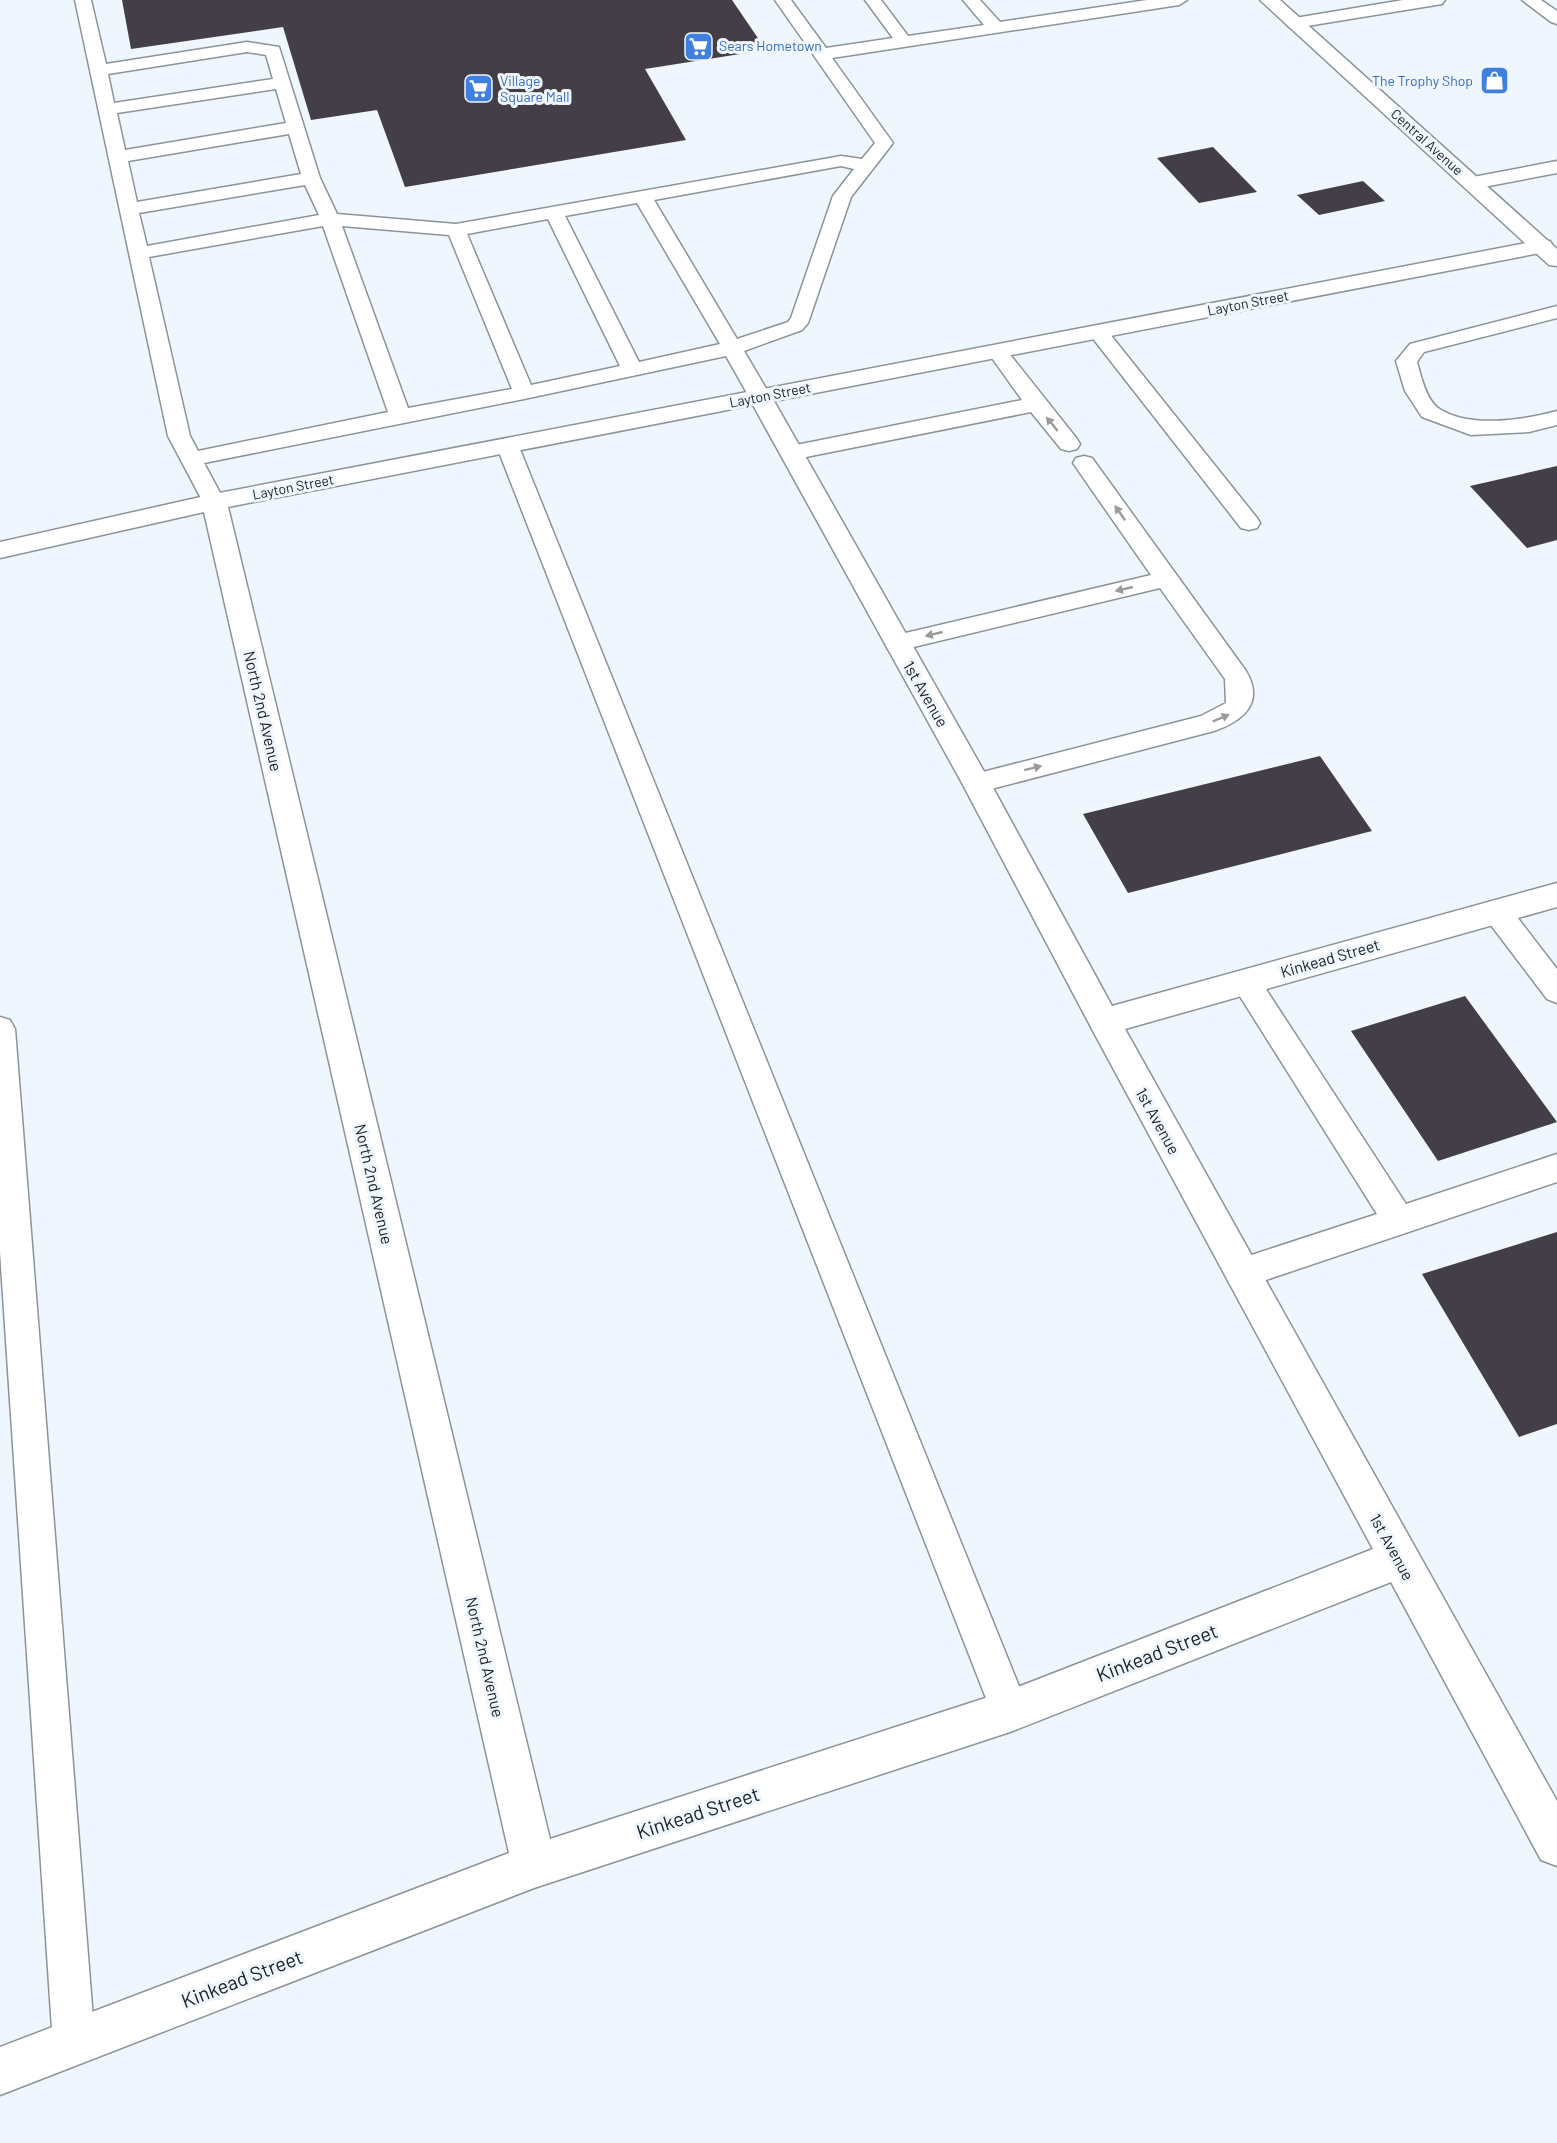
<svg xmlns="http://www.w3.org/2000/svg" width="1557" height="2143" viewBox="0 0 1557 2143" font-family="Barlow,sans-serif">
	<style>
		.building { fill: #443f46 }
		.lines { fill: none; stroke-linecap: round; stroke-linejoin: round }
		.service-casing { stroke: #8c939b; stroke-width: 3 }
		.minor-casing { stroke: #8c939b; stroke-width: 3 }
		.tertiary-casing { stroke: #8c939b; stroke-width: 3 }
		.service { fill: #fff; fill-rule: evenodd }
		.minor { fill: #fff; fill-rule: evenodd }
		.tertiary { fill: #fff; fill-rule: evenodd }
		.oneway { fill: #999a9b }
		.labels { text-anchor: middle; stroke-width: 6; stroke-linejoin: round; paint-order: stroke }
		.far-shop-label { font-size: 14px; fill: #366cbe; stroke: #eff6fe; text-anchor: start }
		.far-street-label { font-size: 14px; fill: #1c1f21; stroke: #eff6fe }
		.street-label { font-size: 16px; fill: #1c1f21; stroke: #eff6fe }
		.near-street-label { font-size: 20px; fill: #1c1f21; stroke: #eff6fe }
	</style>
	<rect width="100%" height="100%" fill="#eff6fe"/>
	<path class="building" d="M 122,0 L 732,0 L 766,50 L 645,69 L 686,140 L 405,187 L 377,110 L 311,120 L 283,27 L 131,49 Z
		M 1213,147 L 1257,192 L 1199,203 L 1157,158 Z
		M 1363,181 L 1385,201 L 1319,215 L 1297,195 Z
		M 1557,466 L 1557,540 L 1527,548 L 1470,486 Z
		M 1320,756 L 1372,831 L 1128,893 L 1083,814 Z
		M 1465,996 L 1557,1122 L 1438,1161 L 1351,1031 Z
		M 1557,1232 L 1557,1424 L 1519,1437 L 1422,1274 Z"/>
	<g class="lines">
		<defs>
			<path id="service" d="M 75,0 L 91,0 L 106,64 L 247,42 L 279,47 L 320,178 L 337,214 L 456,224 L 841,156 L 862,159 L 875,143 L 775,0 L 791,0 L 826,48 L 893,38 L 865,0 L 881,0 L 908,36 L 984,25 L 963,0 L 980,0 L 1000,22 L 1147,0 L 1187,0 L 1179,5 L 832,58 L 893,143 L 851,197 L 808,323 L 802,330 L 744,351 L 771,397 L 768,402 L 760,403 L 752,402 L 726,356 L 524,399 L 204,463 L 225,502 L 222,507 L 214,509 L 206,507 L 203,502 L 168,436 ZM 247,52 L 266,55 L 273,79 L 114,103 L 108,74 ZM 276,89 L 286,123 L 125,150 L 117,113 ZM 289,134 L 301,174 L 137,202 L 128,161 ZM 841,166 L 854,169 L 833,196 L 791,318 L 788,322 L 737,339 L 654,200 ZM 305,185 L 319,215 L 147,246 L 139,213 ZM 637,203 L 720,344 L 639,362 L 565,216 ZM 548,219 L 620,366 L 531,385 L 467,234 ZM 323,226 L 388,412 L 198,451 L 190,436 L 149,257 ZM 342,226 L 449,235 L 512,389 L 408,408 Z
				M 1522,0 L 1541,0 L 1557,11 L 1557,24 L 1551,22 Z
				M 1557,161 L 1557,173 L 1473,189 L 1466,187 L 1464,183 L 1466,179 L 1473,177 Z
				M 1557,306 L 1557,318 L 1424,352 L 1417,362 C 1421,376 1426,399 1438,408 C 1468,429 1524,420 1557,411 L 1557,425 L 1529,432 L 1471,435 L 1422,417 L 1405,391 L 1396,361 L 1410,344 Z
				M 1098,326 L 1105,328 L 1257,518 L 1260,523 L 1257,528 L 1249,530 L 1241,528 L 1091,336 L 1088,332 L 1091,328 Z
				M 997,345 L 1004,347 L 1077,439 L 1080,444 L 1077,449 L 1069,451 L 1061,449 L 1031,412 L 791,460 L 783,458 L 780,453 L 783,448 L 791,446 L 1022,400 L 987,351 L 990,347 Z
				M 508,440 L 516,442 L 519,447 L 1029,1711 L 1024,1725 L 1010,1730 L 996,1725 L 991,1711 L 497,447 L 500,442 Z
				M 1084,456 L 1092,458 L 1246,671 C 1265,703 1243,721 1214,731 L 976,793 L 967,790 L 963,783 L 967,776 L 1201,716 L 1226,703 L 1225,679 L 1160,588 L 897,651 L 888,649 L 885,643 L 888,637 L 897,635 L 1151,575 L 1073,463 L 1076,458 Z
				M 1497,901 L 1507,904 L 1557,969 L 1557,1003 L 1547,999 L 1487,920 L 1483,912 L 1487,904 Z
				M 1246,970 L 1256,974 L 1406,1204 L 1557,1154 L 1557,1182 L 1242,1288 L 1230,1284 L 1226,1273 L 1230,1262 L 1377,1214 L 1236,990 L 1232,982 L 1236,974 Z
				M 0,1017 L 10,1020 L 15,1029 L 95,2044 L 89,2059 L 74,2065 L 59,2059 L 53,2044 L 0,1251 Z"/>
			<path id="minor" d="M 1403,0 L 1445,0 L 1442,4 L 1436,5 L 1295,28 L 1289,27 L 1286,23 L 1289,19 Z
				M 1542,240 L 1550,241 L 1553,246 L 1550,251 L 774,401 L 986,775 L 1112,1006 L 1557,883 L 1557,907 L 1125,1029 L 1557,1801 L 1557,1866 L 1541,1860 L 1391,1582 L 1010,1732 L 534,1888 L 0,2095 L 0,2047 L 509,1853 L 204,512 L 0,558 L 0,542 L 214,494 ZM 753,405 L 962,783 L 1093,1031 L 1373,1549 L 1010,1690 L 550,1839 L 228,507 Z"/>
			<path id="tertiary" d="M 1260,0 L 1280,0 L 1557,249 L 1557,266 L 1549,265 Z"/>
		</defs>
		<use href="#service" class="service-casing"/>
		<use href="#minor" class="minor-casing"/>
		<use href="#tertiary" class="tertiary-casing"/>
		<use href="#service" class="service"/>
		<use href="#minor" class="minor"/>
		<use href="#tertiary" class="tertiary"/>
	</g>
	<defs><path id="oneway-solid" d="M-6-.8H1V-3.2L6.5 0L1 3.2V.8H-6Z" transform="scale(1.5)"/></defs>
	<g class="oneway">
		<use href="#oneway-solid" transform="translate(1052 424) rotate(-129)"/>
		<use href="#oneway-solid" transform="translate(1120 513) rotate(-125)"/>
		<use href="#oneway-solid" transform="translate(1124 589) rotate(167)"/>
		<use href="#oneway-solid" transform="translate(934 634) rotate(167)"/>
		<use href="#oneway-solid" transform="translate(1221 718) rotate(-23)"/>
		<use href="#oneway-solid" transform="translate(1033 768) rotate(-14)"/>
	</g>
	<defs>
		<symbol id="supermarket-square" viewBox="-11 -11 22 22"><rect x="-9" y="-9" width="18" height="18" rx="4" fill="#3f7fe0" stroke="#eff6fe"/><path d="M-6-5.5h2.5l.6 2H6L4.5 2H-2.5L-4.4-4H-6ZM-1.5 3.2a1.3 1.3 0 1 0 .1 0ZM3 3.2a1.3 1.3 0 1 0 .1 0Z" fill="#fff"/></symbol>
		<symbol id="shop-square" viewBox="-11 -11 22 22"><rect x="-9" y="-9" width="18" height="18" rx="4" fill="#3f7fe0" stroke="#eff6fe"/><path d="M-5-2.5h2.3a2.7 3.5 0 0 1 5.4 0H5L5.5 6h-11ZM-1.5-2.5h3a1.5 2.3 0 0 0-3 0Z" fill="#fff"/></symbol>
	</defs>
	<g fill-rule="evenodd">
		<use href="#supermarket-square" x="682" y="30" width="33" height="33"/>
		<use href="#shop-square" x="1478" y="64" width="33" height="33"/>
		<use href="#supermarket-square" x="462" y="72" width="33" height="33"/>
	</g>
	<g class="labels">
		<g class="far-shop-label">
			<text x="719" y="51">Sears Hometown</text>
			<text x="500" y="86">Village<tspan x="500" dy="16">Square Mall</tspan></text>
			<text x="1473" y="86" text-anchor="end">The Trophy Shop</text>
		</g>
		<g class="far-street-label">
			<text transform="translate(1427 142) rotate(42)" y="5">Central Avenue</text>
			<text transform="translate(1248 303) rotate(-11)" y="5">Layton Street</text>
			<text transform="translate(770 395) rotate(-11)" y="5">Layton Street</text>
			<text transform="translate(293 487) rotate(-11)" y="5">Layton Street</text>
		</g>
		<g class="street-label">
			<text transform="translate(926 694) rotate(60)" y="6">1st Avenue</text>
			<text transform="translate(263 711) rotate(77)" y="6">North 2nd Avenue</text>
			<text transform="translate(1330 958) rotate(-16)" y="6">Kinkead Street</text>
			<text transform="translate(1158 1121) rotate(61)" y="6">1st Avenue</text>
			<text transform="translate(374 1184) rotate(77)" y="6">North 2nd Avenue</text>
			<text transform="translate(1392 1547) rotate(61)" y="6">1st Avenue</text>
			<text transform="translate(485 1657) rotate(77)" y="6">North 2nd Avenue</text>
		</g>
		<g class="near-street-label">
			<text transform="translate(1157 1653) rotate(-21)" y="7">Kinkead Street</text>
			<text transform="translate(698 1813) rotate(-18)" y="7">Kinkead Street</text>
			<text transform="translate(242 1979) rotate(-21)" y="7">Kinkead Street</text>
		</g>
	</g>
</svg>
